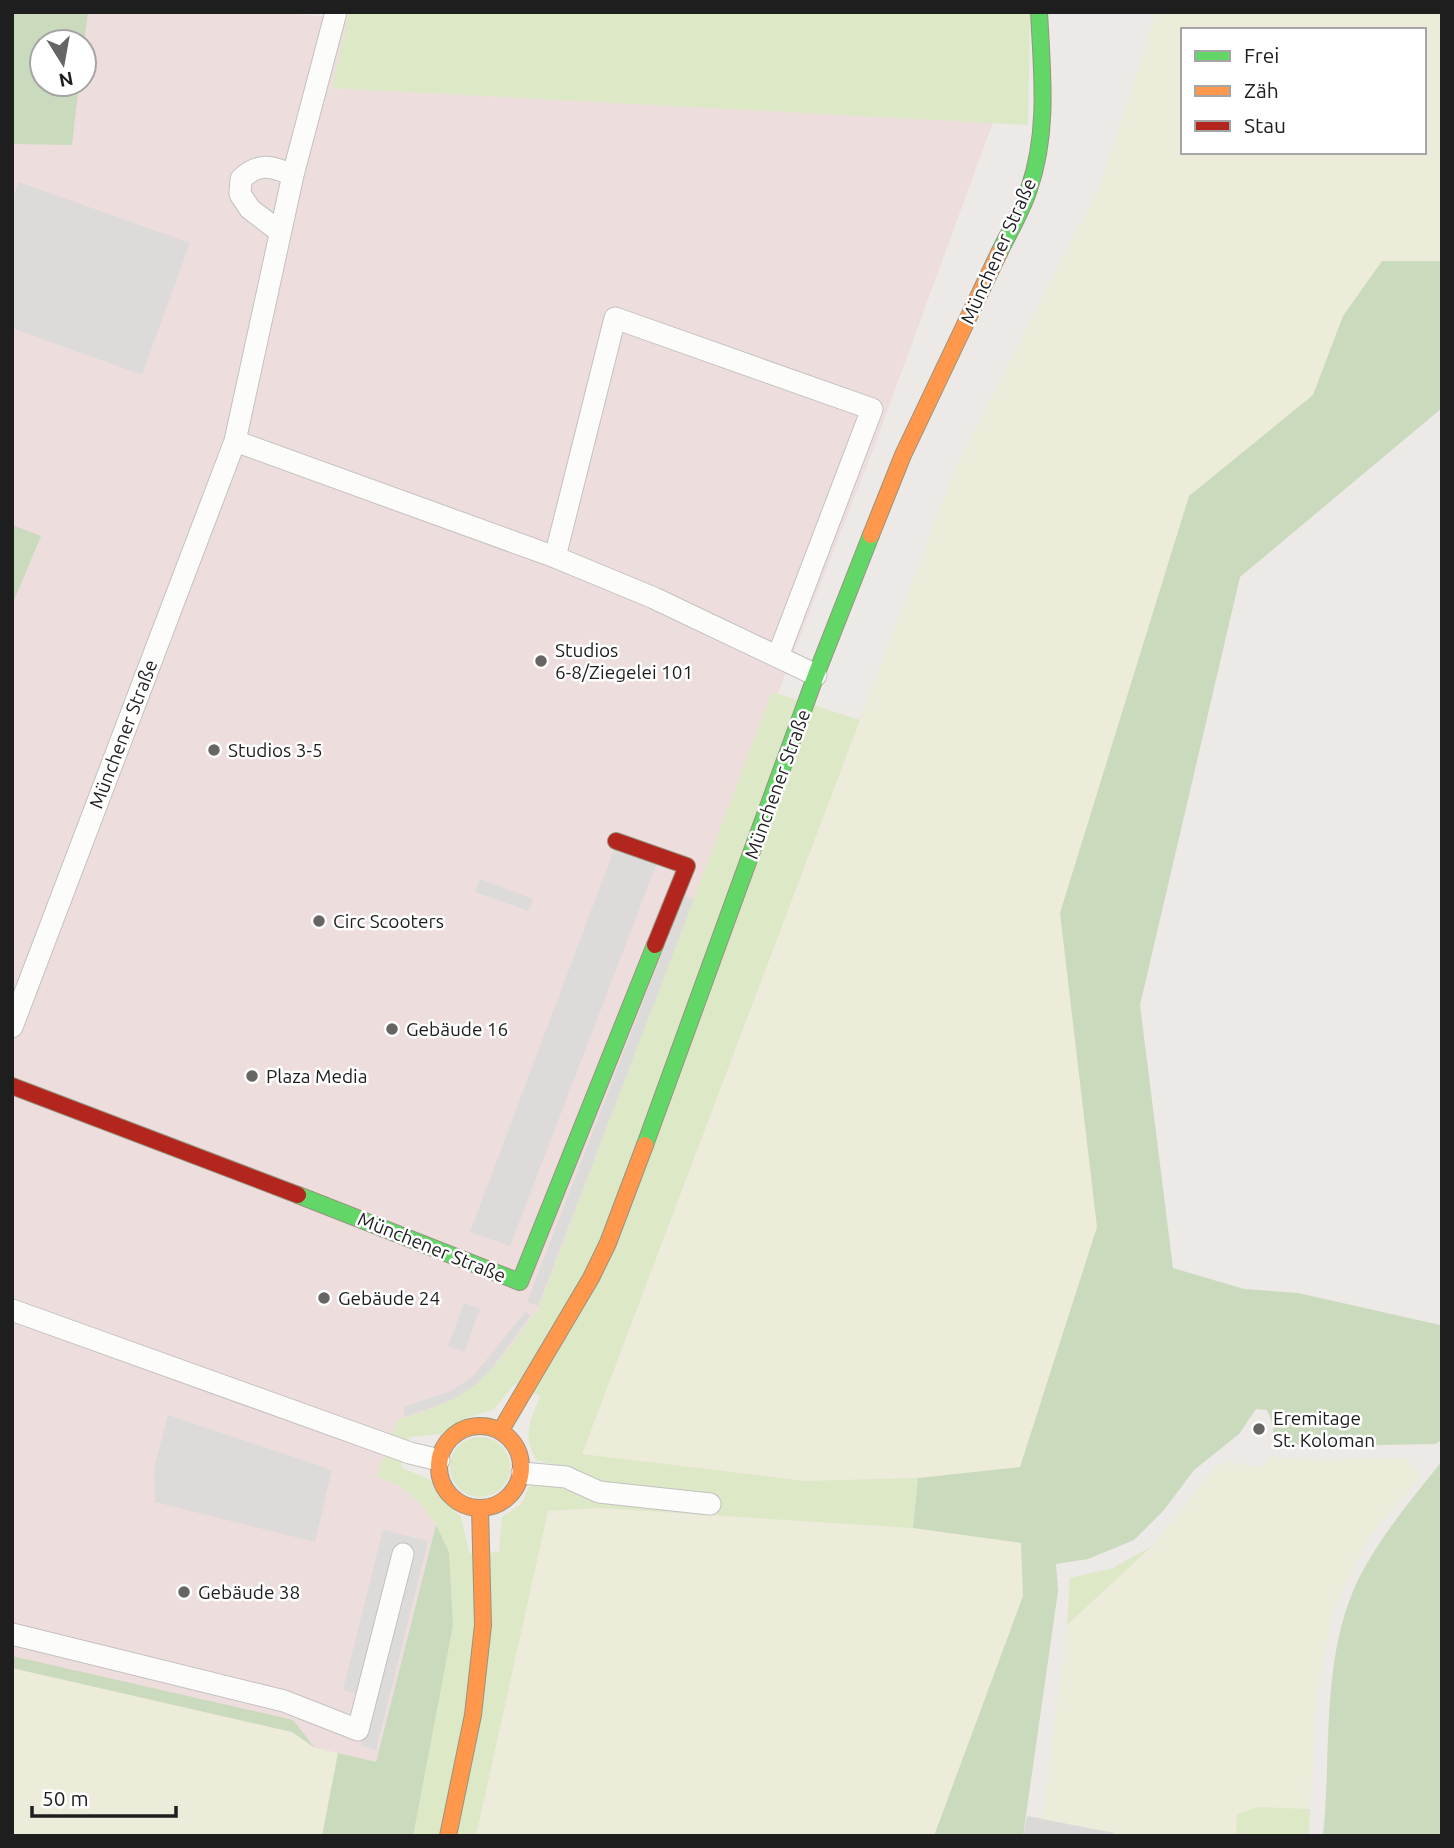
<svg xmlns="http://www.w3.org/2000/svg" width="1454" height="1848" viewBox="0 0 1454 1848" font-family="Ubuntu,sans-serif">
	<style>
		.residential { fill: #dbd9d8 }
		.commercial { fill: #edd; fill-rule: evenodd }
		.farmland { fill: #edebd9; fill-rule: evenodd }
		.grass { fill: #dde8c6; fill-rule: evenodd }
		.forest { fill: #cadabc }
		.parking { fill: #dcdbda }
		.lines { fill: none; stroke-linecap: round; stroke-linejoin: round }
		.street-casing { stroke: #c3c2c1; stroke-width: 23 }
		.fast-casing { stroke: #96947f; stroke-width: 18 }
		.slow-casing { stroke: #96947f; stroke-width: 18 }
		.jam-casing { stroke: #96947f; stroke-width: 18 }
		.street { stroke: #fcfcfb; stroke-width: 21 }
		.fast { stroke: #63d668; stroke-width: 16 }
		.slow { stroke: #ff974d; stroke-width: 16 }
		.jam { stroke: #b3261e; stroke-width: 16 }
		.poi-dot { fill: #666564; stroke: #fff; stroke-width: 2.5 }
		.labels { text-anchor: middle; stroke-width: 5; stroke-linejoin: round; paint-order: stroke }
		.street-label { font-size: 19px; fill: #1e1e1e; stroke: #fff }
		.poi-label { font-size: 19px; fill: #1e1e1e; stroke: #fff; text-anchor: start }
	</style>
	<rect width="100%" height="100%" fill="#ece9e6"/>
	<path class="residential" d="M 1027,1816 L 1114,1832 L 1113,1836 L 1023,1836 Z"/>
	<path class="commercial" d="M 12,12 L 262,12 L 348,18 L 332,88 L 993,122 L 874,447 L 538,1309 L 491,1372 L 478,1385 L 433,1410 L 398,1420 L 377,1477 L 398,1485 L 421,1504 L 436,1525 L 376,1762 L 315,1748 L 12,1662 ZM 42,42 L 84,42 L 84,84 L 42,84 Z"/>
	<path class="farmland" d="M 1156,12 L 1442,12 L 1442,261 L 1382,261 L 1343,316 L 1313,395 L 1189,496 L 1060,913 L 1097,1227 L 1020,1467 L 918,1478 L 805,1481 L 582,1455 L 954,471 L 1101,183 ZM 1183,30 L 1424,30 L 1424,152 L 1183,152 Z
		M 1270,1457 L 1315,1460 L 1405,1458 L 1421,1476 L 1369,1537 L 1333,1611 L 1316,1703 L 1310,1809 L 1259,1807 L 1238,1814 L 1236,1836 L 1130,1836 L 1042,1819 L 1067,1625 L 1152,1546 L 1215,1467 L 1226,1461 L 1256,1467 L 1265,1465 Z
		M 599,1508 L 913,1528 L 1021,1543 L 1023,1596 L 934,1836 L 476,1836 L 548,1511 Z
		M 12,1668 L 292,1732 L 315,1748 L 338,1753 L 322,1836 L 12,1836 Z"/>
	<path class="grass" d="M 349,12 L 1030,12 L 1028,125 L 332,88 Z
		M 772,692 L 860,720 L 582,1454 L 805,1481 L 918,1478 L 913,1528 L 599,1508 L 548,1511 L 476,1836 L 410,1836 L 453,1625 L 449,1552 L 436,1525 L 421,1504 L 398,1485 L 376,1477 L 398,1420 C 480,1395 489,1375 538,1309 ZM 515,1384 L 540,1396 C 530,1423 522,1434 536,1460 L 563,1467 L 530,1485 L 521,1504 L 502,1517 L 499,1552 L 469,1553 L 461,1517 L 438,1495 L 429,1479 L 401,1468 L 409,1437 L 440,1434 L 466,1418 L 493,1410 Z
		M450 1467a30 30 0 1 1 60 0a30 30 0 1 1-60 0Z
		M 1152,1546 L 1067,1625 L 1070,1578 L 1113,1568 Z
		M 1259,1807 L 1310,1809 L 1309,1836 L 1236,1836 L 1237,1814 Z"/>
	<path class="forest" d="M 12,12 L 88,12 L 84,44 L 42,42 L 42,84 L 79,84 L 72,145 L 12,144 Z
		M 1382,261 L 1442,261 L 1442,408 L 1240,577 L 1140,1005 L 1173,1268 L 1244,1289 L 1298,1293 L 1440,1325 L 1442,1440 L 1435,1444 L 1322,1446 L 1273,1443 L 1273,1425 L 1267,1410 L 1256,1409 L 1239,1434 L 1194,1470 L 1164,1510 L 1134,1540 L 1088,1559 L 1056,1564 L 1058,1591 L 1023,1836 L 934,1836 L 1023,1596 L 1021,1543 L 913,1528 L 918,1478 L 1020,1467 L 1097,1227 L 1060,913 L 1189,496 L 1313,395 L 1343,316 Z
		M 12,525 L 41,536 L 12,605 Z
		M 1442,1461 L 1442,1836 L 1323,1836 C 1332,1752 1320,1657 1359,1578 C 1381,1535 1412,1499 1442,1461 Z
		M 436,1525 L 449,1552 L 453,1625 L 413,1836 L 322,1836 L 338,1753 L 376,1762 Z
		M 12,1656 L 293,1720 L 315,1748 L 292,1732 L 12,1668 Z"/>
	<path class="parking" d="M 19,182 L 190,243 L 142,375 L 12,328 L 12,201 Z
		M 615,847 L 657,863 L 510,1246 L 470,1232 Z
		M 480,879 L 533,899 L 528,911 L 475,892 Z
		M 684,896 L 694,899 L 538,1306 L 527,1302 Z
		M 464,1303 L 480,1309 L 464,1352 L 448,1346 Z
		M 525,1312 L 531,1315 L 490,1371 L 476,1384 L 454,1399 L 405,1417 L 403,1407 L 451,1391 L 472,1377 Z
		M 168,1415 L 332,1470 L 315,1542 L 155,1502 L 154,1469 Z
		M 383,1530 L 428,1541 L 376,1750 L 361,1746 L 373,1698 L 343,1690 Z"/>
	<g class="lines">
		<defs>
			<path id="street" d="M 280,232 L 250,209 L 240,194 L 241,179 C 259,162 272,166 293,175
				M 235,441 L 555,557 L 654,598 L 816,675
				M 555,557 L 615,318 L 872,409 L 778,656
				M 12,1027 L 235,441 L 293,175 L 336,12
				M 12,1310 L 410,1453 L 439,1460
				M 522,1473 L 566,1477 L 599,1492 L 710,1504
				M 12,1634 L 284,1701 L 358,1730 L 403,1554"/>
			<path id="fast" d="M 999,253 C 1009,232 1022,211 1029,189 C 1049,131 1042,72 1039,12
				M 645,1145 L 816,675 L 871,535
				M 298,1195 L 520,1282 L 655,945"/>
			<path id="slow" d="M 871,535 L 903,455 L 999,253
				M439 1467a41 41 0 1 1 82 0a41 41 0 1 1-82 0Z
				M 501,1430 L 591,1278 L 608,1243 L 645,1145
				M 448,1836 L 473,1715 L 483,1625 L 480,1508"/>
			<path id="jam" d="M 616,841 L 687,866 L 655,945
				M 12,1086 L 298,1195"/>
		</defs>
		<use href="#street" class="street-casing"/>
		<use href="#fast" class="fast-casing"/>
		<use href="#slow" class="slow-casing"/>
		<use href="#jam" class="jam-casing"/>
		<use href="#street" class="street"/>
		<use href="#fast" class="fast"/>
		<use href="#slow" class="slow"/>
		<use href="#jam" class="jam"/>
	</g>
	<g class="poi-dot">
		<circle cx="541" cy="661" r="7"/>
		<circle cx="214" cy="750" r="7"/>
		<circle cx="319" cy="921" r="7"/>
		<circle cx="392" cy="1029" r="7"/>
		<circle cx="252" cy="1076" r="7"/>
		<circle cx="324" cy="1298" r="7"/>
		<circle cx="1259" cy="1429" r="7"/>
		<circle cx="184" cy="1592" r="7"/>
	</g>
	<g class="labels">
		<g class="street-label">
			<text transform="translate(998 251) rotate(-66)" y="7">Münchener Straße</text>
			<text transform="translate(123 734) rotate(-69)" y="7">Münchener Straße</text>
			<text transform="translate(777 784) rotate(-70)" y="7">Münchener Straße</text>
			<text transform="translate(432 1247) rotate(22)" y="7">Münchener Straße</text>
		</g>
		<g class="poi-label">
			<text x="555" y="657">Studios<tspan x="555" dy="22">6-8/Ziegelei 101</tspan></text>
			<text x="228" y="757">Studios 3-5</text>
			<text x="333" y="928">Circ Scooters</text>
			<text x="406" y="1036">Gebäude 16</text>
			<text x="266" y="1083">Plaza Media</text>
			<text x="338" y="1305">Gebäude 24</text>
			<text x="1273" y="1425">Eremitage<tspan x="1273" dy="22">St. Koloman</tspan></text>
			<text x="198" y="1599">Gebäude 38</text>
		</g>
	</g>
	<rect width="1454" height="1848" fill="none" stroke="#1e1e1e" stroke-width="28"/>
	<rect x="1181" y="28" width="245" height="126" fill="#ffffff" stroke="#a5a5a5" stroke-width="2"/>
	<rect x="1195" y="51" width="35" height="10" fill="#63d668" stroke="#a5a5a5" stroke-width="2"/>
	<text x="1244" y="63" font-size="21" fill="#1e1e1e">Frei</text>
	<rect x="1195" y="86" width="35" height="10" fill="#ff974d" stroke="#a5a5a5" stroke-width="2"/>
	<text x="1244" y="98" font-size="21" fill="#1e1e1e">Zäh</text>
	<rect x="1195" y="121" width="35" height="10" fill="#b3261e" stroke="#a5a5a5" stroke-width="2"/>
	<text x="1244" y="133" font-size="21" fill="#1e1e1e">Stau</text>
	<g transform="translate(63 63) rotate(169)"><circle r="33" fill="#ffffff" stroke="#a5a5a5" stroke-width="2"/>
	<path d="M0-5L12 26L0 18L-12 26Z" fill="#666564"/>
	<text y="-10" font-size="19" font-weight="bold" text-anchor="middle" fill="#1e1e1e">N</text>
	</g>
	<path d="M32 1806v10h144v-10" fill="none" stroke="#1e1e1e" stroke-width="3.5"/>
	<text x="42" y="1806" font-size="21" fill="#1e1e1e" stroke="#ffffff" stroke-width="5" paint-order="stroke">50 m</text>
</svg>
